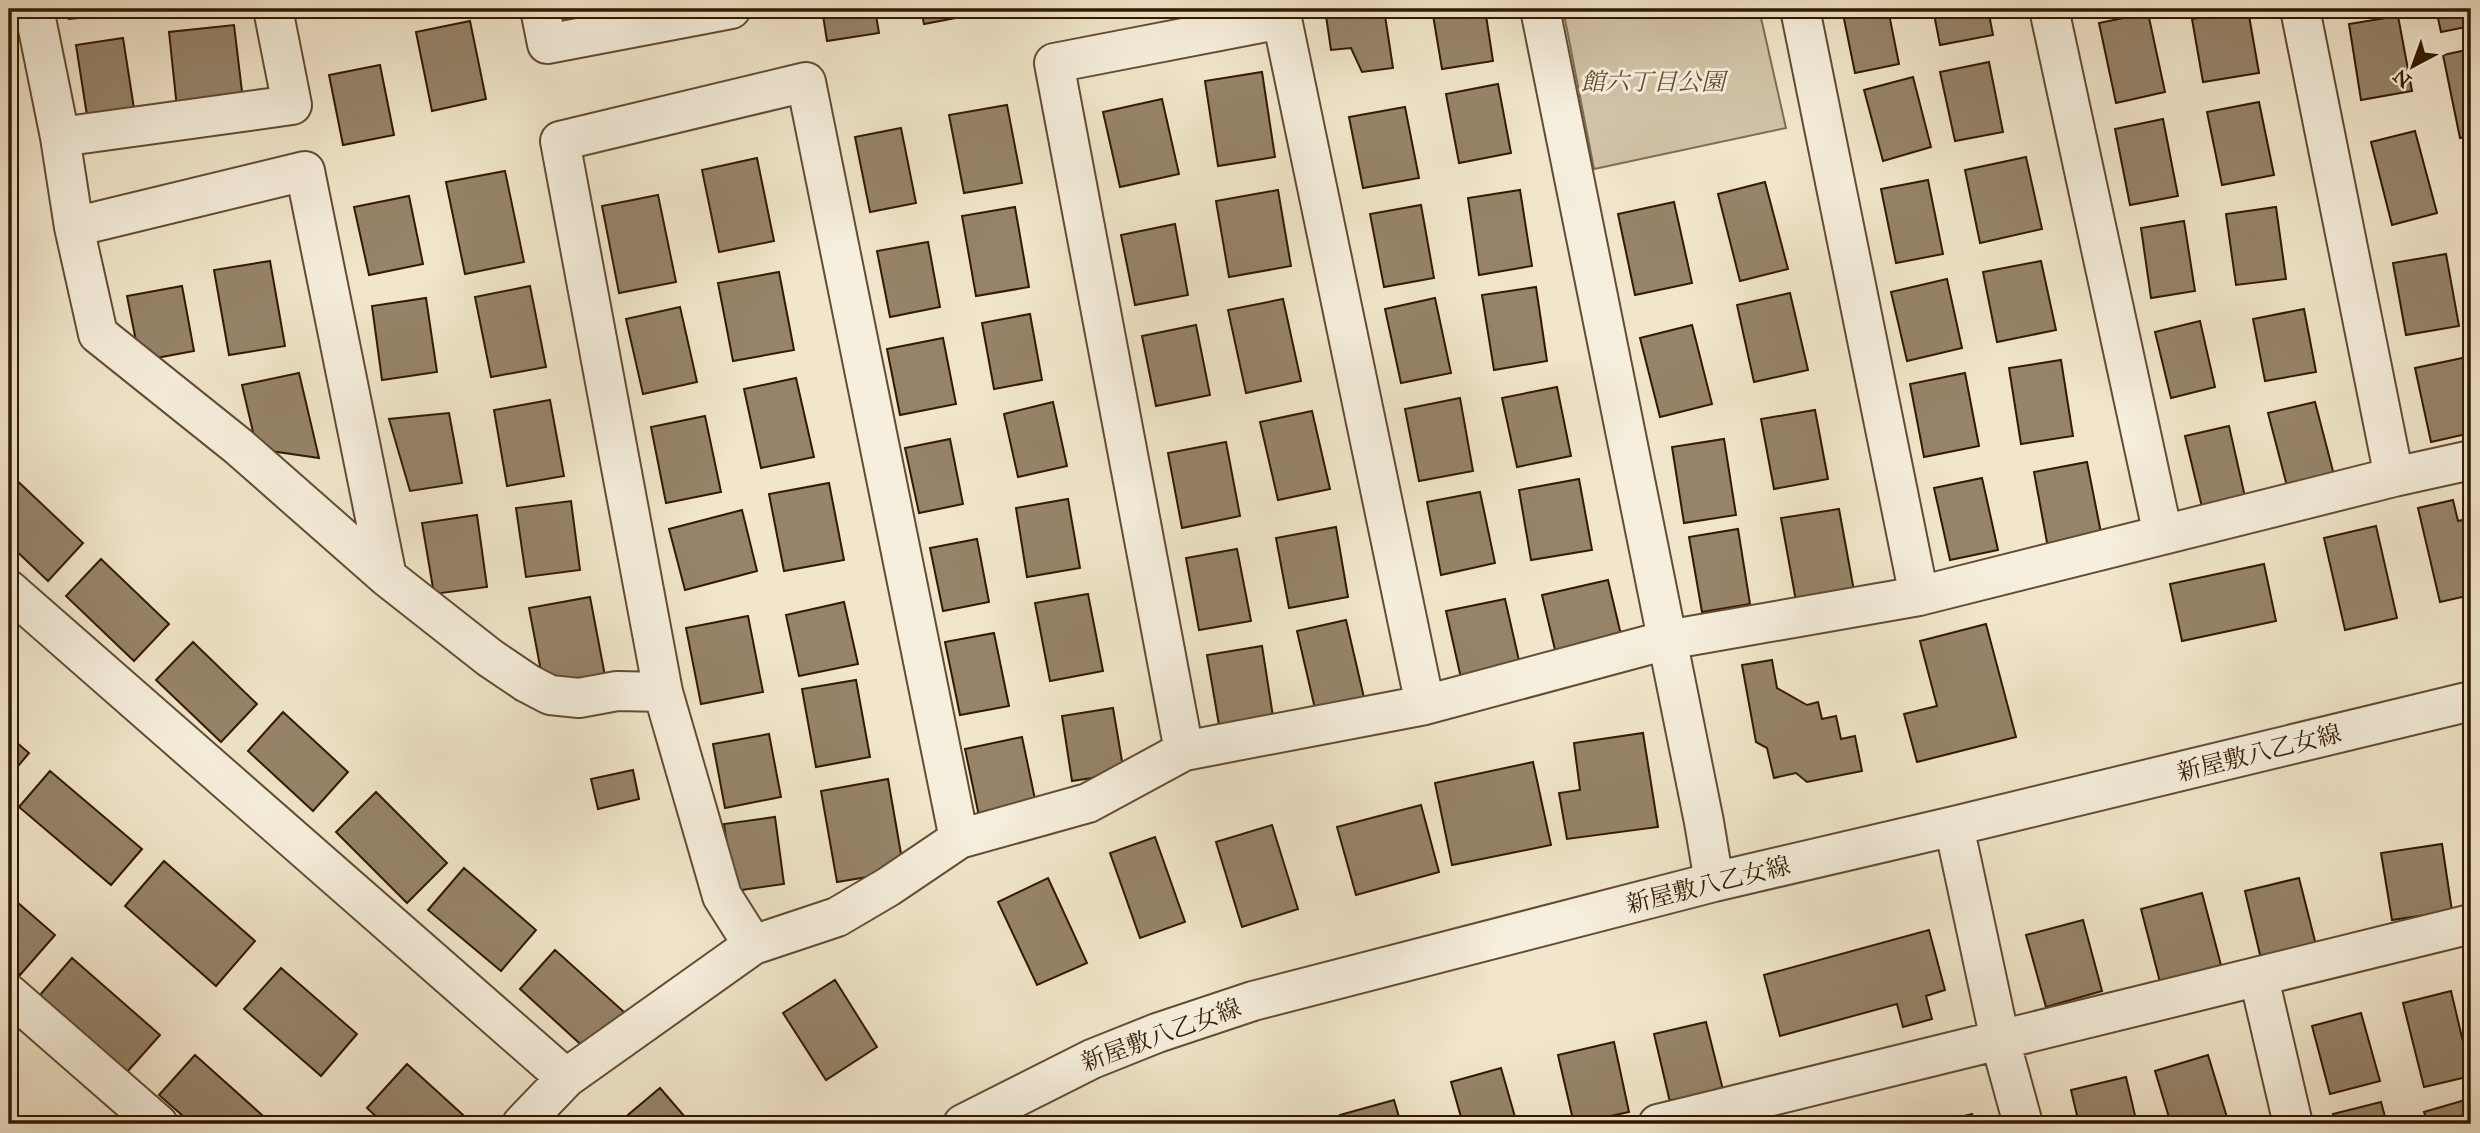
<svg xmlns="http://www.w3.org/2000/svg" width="2480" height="1133" viewBox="0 0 2480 1133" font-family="'IM FELL Great Primer','Noto Serif JP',serif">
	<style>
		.green { fill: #d1c3a8; stroke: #826e54; stroke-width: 2 }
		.building { fill: #96846a; stroke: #331900; stroke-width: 2 }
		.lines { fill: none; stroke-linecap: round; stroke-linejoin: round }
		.minor-casing { stroke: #624c33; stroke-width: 42 }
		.minor { stroke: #f6efdd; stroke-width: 38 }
		.labels { text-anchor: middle; stroke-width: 6; stroke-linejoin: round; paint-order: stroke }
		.park-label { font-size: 24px; font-style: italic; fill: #624c32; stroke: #f6efdd }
		.street-label { font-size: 24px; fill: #331900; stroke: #f6efdd }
	</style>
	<rect width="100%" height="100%" fill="#f1e6cb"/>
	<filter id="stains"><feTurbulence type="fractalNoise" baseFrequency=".00286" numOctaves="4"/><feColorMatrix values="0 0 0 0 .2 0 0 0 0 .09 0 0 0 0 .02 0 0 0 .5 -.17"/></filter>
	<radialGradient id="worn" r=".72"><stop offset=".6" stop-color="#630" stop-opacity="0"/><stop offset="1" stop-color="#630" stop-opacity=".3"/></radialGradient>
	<path class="green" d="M 1563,9 L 1759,9 L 1786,128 L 1594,169 Z"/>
	<path class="building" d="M 68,9 L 122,9 L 123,14 L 69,19 Z
		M 316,9 L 360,9 L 317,17 Z
		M 567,9 L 629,9 L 630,18 L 571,28 Z
		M 822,9 L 875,9 L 879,33 L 827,41 Z
		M 921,9 L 981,9 L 982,13 L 924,24 Z
		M 1325,9 L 1384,9 L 1393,68 L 1362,72 L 1351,48 L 1331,50 Z
		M 1432,9 L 1485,9 L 1493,61 L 1442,69 Z
		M 1842,9 L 1888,9 L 1899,64 L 1855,73 Z
		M 1933,9 L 1988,9 L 1993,35 L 1940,45 Z
		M 2436,9 L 2471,9 L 2471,26 L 2441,32 Z
		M 2248,10 L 2259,73 L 2203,82 L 2192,19 Z
		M 2148,13 L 2165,92 L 2116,103 L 2099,23 Z
		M 2398,16 L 2412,91 L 2361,100 L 2349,24 Z
		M 470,21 L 486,99 L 432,111 L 416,32 Z
		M 234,25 L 243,100 L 177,108 L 169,32 Z
		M 123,38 L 135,115 L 88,122 L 76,45 Z
		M 2471,49 L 2471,136 L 2460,138 L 2443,55 Z
		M 1989,62 L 2003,132 L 1955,141 L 1940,72 Z
		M 380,65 L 394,135 L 343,145 L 329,75 Z
		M 1262,72 L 1275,157 L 1218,166 L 1205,81 Z
		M 1913,77 L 1931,147 L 1883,161 L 1864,90 Z
		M 1498,84 L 1511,153 L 1459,163 L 1446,94 Z
		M 1162,99 L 1179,174 L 1120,187 L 1103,112 Z
		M 2259,102 L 2274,175 L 2222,185 L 2207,112 Z
		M 1007,105 L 1022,183 L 964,193 L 949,115 Z
		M 1405,107 L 1419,178 L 1363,188 L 1349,117 Z
		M 2163,119 L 2178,196 L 2130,205 L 2115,129 Z
		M 901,128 L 916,203 L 870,212 L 855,137 Z
		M 2415,131 L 2437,213 L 2392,225 L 2371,142 Z
		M 2026,157 L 2042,229 L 1980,243 L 1965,170 Z
		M 757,158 L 774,241 L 719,252 L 702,170 Z
		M 505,171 L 524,262 L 465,274 L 446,182 Z
		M 1928,180 L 1943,254 L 1896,263 L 1881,189 Z
		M 1765,182 L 1788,269 L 1740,281 L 1718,194 Z
		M 1278,190 L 1291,266 L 1229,277 L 1216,201 Z
		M 1520,190 L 1532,266 L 1479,275 L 1468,198 Z
		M 658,195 L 676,282 L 619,293 L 602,206 Z
		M 409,196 L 423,264 L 369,275 L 354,207 Z
		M 1674,202 L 1692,283 L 1635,295 L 1618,214 Z
		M 1421,205 L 1434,278 L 1384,287 L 1370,214 Z
		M 1015,207 L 1029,287 L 976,296 L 962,216 Z
		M 2276,207 L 2286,279 L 2236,285 L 2226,214 Z
		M 2184,221 L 2195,291 L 2151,298 L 2141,228 Z
		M 1175,224 L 1188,295 L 1135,305 L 1121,235 Z
		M 928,242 L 940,307 L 890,317 L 877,251 Z
		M 2446,254 L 2459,326 L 2406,335 L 2393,263 Z
		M 270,261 L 285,346 L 229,355 L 214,270 Z
		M 2041,261 L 2056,330 L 1997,342 L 1983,272 Z
		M 779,272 L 794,350 L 733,361 L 718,283 Z
		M 1947,279 L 1962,348 L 1907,361 L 1891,292 Z
		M 182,286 L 194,351 L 140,361 L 127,296 Z
		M 530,286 L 546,367 L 491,377 L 475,297 Z
		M 1536,287 L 1547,361 L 1494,370 L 1482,295 Z
		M 1790,293 L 1808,370 L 1754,382 L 1737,305 Z
		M 426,298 L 437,372 L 382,380 L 372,306 Z
		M 1435,298 L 1451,373 L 1401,383 L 1385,309 Z
		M 1283,299 L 1301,381 L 1246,393 L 1228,310 Z
		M 680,307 L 697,382 L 643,394 L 626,319 Z
		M 2304,309 L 2316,372 L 2265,381 L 2253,319 Z
		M 1030,314 L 1042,380 L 994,389 L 982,323 Z
		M 2200,321 L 2215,387 L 2171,398 L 2155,332 Z
		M 1196,325 L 1210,395 L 1156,406 L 1142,336 Z
		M 1692,325 L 1712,404 L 1660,417 L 1640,338 Z
		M 943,338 L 956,404 L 900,415 L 887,349 Z
		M 2467,357 L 2471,377 L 2471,433 L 2431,442 L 2415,368 Z
		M 2061,360 L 2073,436 L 2021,444 L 2009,368 Z
		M 299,373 L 319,458 L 257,449 L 242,385 Z
		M 1965,373 L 1979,446 L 1924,457 L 1910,384 Z
		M 796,378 L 814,457 L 761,468 L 744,389 Z
		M 1557,387 L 1571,456 L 1517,467 L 1502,398 Z
		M 1460,398 L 1473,471 L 1419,481 L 1405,409 Z
		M 550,400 L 564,476 L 507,486 L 494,410 Z
		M 1053,402 L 1067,466 L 1018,477 L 1004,414 Z
		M 2315,402 L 2334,475 L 2287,486 L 2268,413 Z
		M 1815,410 L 1828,479 L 1774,489 L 1761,419 Z
		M 1312,411 L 1330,489 L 1278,500 L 1260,422 Z
		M 449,413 L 462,483 L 410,491 L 389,419 Z
		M 705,416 L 721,492 L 666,503 L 651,427 Z
		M 2229,426 L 2245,497 L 2202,507 L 2185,436 Z
		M 950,439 L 963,504 L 919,513 L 905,448 Z
		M 1724,439 L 1736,515 L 1684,523 L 1672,447 Z
		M 1226,442 L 1240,516 L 1182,528 L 1168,453 Z
		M 2087,462 L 2102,538 L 2048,548 L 2034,472 Z
		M 9,473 L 83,543 L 48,581 L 9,544 Z
		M 1982,478 L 1998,550 L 1950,560 L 1934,488 Z
		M 1579,479 L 1592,550 L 1531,560 L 1519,490 Z
		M 829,483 L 844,560 L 784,571 L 769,494 Z
		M 1480,492 L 1495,563 L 1441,575 L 1427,502 Z
		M 1068,499 L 1080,568 L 1027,577 L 1016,508 Z
		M 2453,500 L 2458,521 L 2471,518 L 2471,595 L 2440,602 L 2418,508 Z
		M 571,501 L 580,570 L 526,577 L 516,508 Z
		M 1839,509 L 1854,591 L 1796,601 L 1781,518 Z
		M 742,510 L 757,571 L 685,590 L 669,529 Z
		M 477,515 L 487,587 L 434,594 L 422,523 Z
		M 2376,526 L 2397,618 L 2345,630 L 2324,538 Z
		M 1336,527 L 1348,597 L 1289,608 L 1276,538 Z
		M 1738,529 L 1750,604 L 1702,612 L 1689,537 Z
		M 977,539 L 989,602 L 943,611 L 930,548 Z
		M 1237,549 L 1251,621 L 1199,630 L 1186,558 Z
		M 101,559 L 169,624 L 134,661 L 66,596 Z
		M 2264,564 L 2276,621 L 2182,641 L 2170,584 Z
		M 1608,580 L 1622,639 L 1556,654 L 1542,595 Z
		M 1088,594 L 1103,671 L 1050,681 L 1035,603 Z
		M 590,597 L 605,676 L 544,687 L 529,608 Z
		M 1505,599 L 1520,665 L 1461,678 L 1446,611 Z
		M 844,602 L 858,664 L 799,676 L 786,615 Z
		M 748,616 L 763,692 L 701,704 L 686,628 Z
		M 1346,620 L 1365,702 L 1316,713 L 1297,631 Z
		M 1986,624 L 2016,737 L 1917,762 L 1904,714 L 1937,706 L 1920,641 Z
		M 994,633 L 1009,706 L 960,715 L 945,642 Z
		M 193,642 L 257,704 L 221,742 L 156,680 Z
		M 1262,646 L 1274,723 L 1220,731 L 1207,655 Z
		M 1772,660 L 1777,688 L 1807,705 L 1818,702 L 1822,719 L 1836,716 L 1841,739 L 1855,736 L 1862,771 L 1807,782 L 1796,773 L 1774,778 L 1767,748 L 1756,742 L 1742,665 Z
		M 856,680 L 870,757 L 816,767 L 802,689 Z
		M 1113,708 L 1124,773 L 1072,781 L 1062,716 Z
		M 283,712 L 348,772 L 313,811 L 248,751 Z
		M 1643,733 L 1658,827 L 1567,839 L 1559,793 L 1580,790 L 1574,743 Z
		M 769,734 L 781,797 L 725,808 L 713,744 Z
		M 9,736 L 29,753 L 9,777 Z
		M 1022,737 L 1036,804 L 979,816 L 965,749 Z
		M 1533,762 L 1551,845 L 1452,865 L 1435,783 Z
		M 633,770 L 639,799 L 598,809 L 591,779 Z
		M 50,771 L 142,849 L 111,885 L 19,807 Z
		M 888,779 L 904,871 L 837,882 L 821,791 Z
		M 376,792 L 447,863 L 407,903 L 336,832 Z
		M 1421,805 L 1439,872 L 1356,895 L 1337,827 Z
		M 775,817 L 784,884 L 734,891 L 724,824 Z
		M 1272,825 L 1298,909 L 1242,927 L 1216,842 Z
		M 1155,837 L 1185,922 L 1140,938 L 1110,853 Z
		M 2442,844 L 2452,911 L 2392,920 L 2381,853 Z
		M 164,861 L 255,941 L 216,986 L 125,906 Z
		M 464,868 L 536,930 L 501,971 L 428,910 Z
		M 1048,878 L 1087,963 L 1037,985 L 998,902 Z
		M 2299,878 L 2316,945 L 2261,959 L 2245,891 Z
		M 2202,893 L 2221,965 L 2160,982 L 2141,909 Z
		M 9,895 L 55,935 L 20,975 L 9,965 Z
		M 2083,920 L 2102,991 L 2046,1007 L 2026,935 Z
		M 1929,930 L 1945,990 L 1926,996 L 1932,1019 L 1903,1027 L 1897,1004 L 1780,1036 L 1764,975 Z
		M 555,950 L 624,1012 L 588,1051 L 520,989 Z
		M 72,958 L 160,1035 L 127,1072 L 40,995 Z
		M 281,968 L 357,1034 L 321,1076 L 244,1009 Z
		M 835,980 L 877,1047 L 826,1080 L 783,1013 Z
		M 2451,991 L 2471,1076 L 2424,1087 L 2403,1003 Z
		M 2361,1013 L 2380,1081 L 2330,1094 L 2312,1026 Z
		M 1706,1022 L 1723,1090 L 1670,1102 L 1654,1034 Z
		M 1614,1042 L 1629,1112 L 1574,1124 L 1558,1055 Z
		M 195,1055 L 272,1124 L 192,1124 L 159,1095 Z
		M 2208,1055 L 2229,1124 L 2171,1124 L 2155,1071 Z
		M 407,1064 L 473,1124 L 384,1124 L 367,1108 Z
		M 1501,1068 L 1517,1124 L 1463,1124 L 1451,1082 Z
		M 2126,1077 L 2137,1124 L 2079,1124 L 2071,1090 Z
		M 660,1088 L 691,1124 L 625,1124 L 622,1120 Z
		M 1394,1100 L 1401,1124 L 1343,1124 L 1340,1115 Z
		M 2465,1100 L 2471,1124 L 2428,1124 L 2424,1112 Z
		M 2381,1102 L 2387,1124 L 2336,1124 L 2333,1114 Z
		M 1972,1114 L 1975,1124 L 1933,1124 Z"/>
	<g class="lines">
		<defs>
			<path id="minor" d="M 34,9 L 60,137 L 74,227 L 98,334 L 238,446 L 387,577 L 490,658 L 527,683 L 550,695 L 579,698 L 617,691 L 663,692
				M 540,9 L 547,44 L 731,9
				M 1540,9 L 1704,822 L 1714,882
				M 1800,9 L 1919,596
				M 2049,9 L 2163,535
				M 2300,9 L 2394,477
				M 60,137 L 292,105 L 273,9
				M 74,227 L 305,171 L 387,577
				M 9,590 L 566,1078
				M 1184,751 L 1054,63 L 1282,19 L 1425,705
				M 1954,826 L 2000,1040 L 2023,1124
				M 753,945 L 722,896 L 663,692 L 560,141 L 806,82 L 959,839
				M 2259,978 L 2293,1124
				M 9,994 L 158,1124
				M 522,1124 L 566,1078 L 753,945 L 837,917 L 888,887 L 959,839 L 1088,803 L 1184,751 L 1425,705 L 1667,640 L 1919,596 L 2394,477 L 2471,460
				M 963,1124 L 1092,1059 L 1157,1033 L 1253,1001 L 1714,882 L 1954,826 L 2471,701
				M 1658,1124 C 1929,1056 2201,993 2471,924"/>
		</defs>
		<use href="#minor" class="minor-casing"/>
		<use href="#minor" class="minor"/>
	</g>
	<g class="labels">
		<g class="park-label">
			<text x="1653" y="90">館六丁目公園</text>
		</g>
		<g class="street-label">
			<text transform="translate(2259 753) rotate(-14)" y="8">新屋敷八乙女線</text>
			<text transform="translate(1708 885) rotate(-14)" y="8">新屋敷八乙女線</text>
			<text transform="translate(1161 1035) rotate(-20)" y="8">新屋敷八乙女線</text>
		</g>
	</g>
	<rect width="2480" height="1133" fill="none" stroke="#f1e6cb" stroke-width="35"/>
	<rect x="10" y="10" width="2459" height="1112" fill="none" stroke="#331900" stroke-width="3.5"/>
	<rect x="18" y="18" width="2445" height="1098" fill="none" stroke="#331900" stroke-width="2"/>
	<g transform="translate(2413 66) rotate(221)" stroke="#f6efdd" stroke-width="5" paint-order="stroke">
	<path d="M0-5L12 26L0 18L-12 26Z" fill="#331900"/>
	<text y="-10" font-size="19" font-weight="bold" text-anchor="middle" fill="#331900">N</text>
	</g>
	<rect width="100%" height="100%" filter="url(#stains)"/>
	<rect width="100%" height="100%" fill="url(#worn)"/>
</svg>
